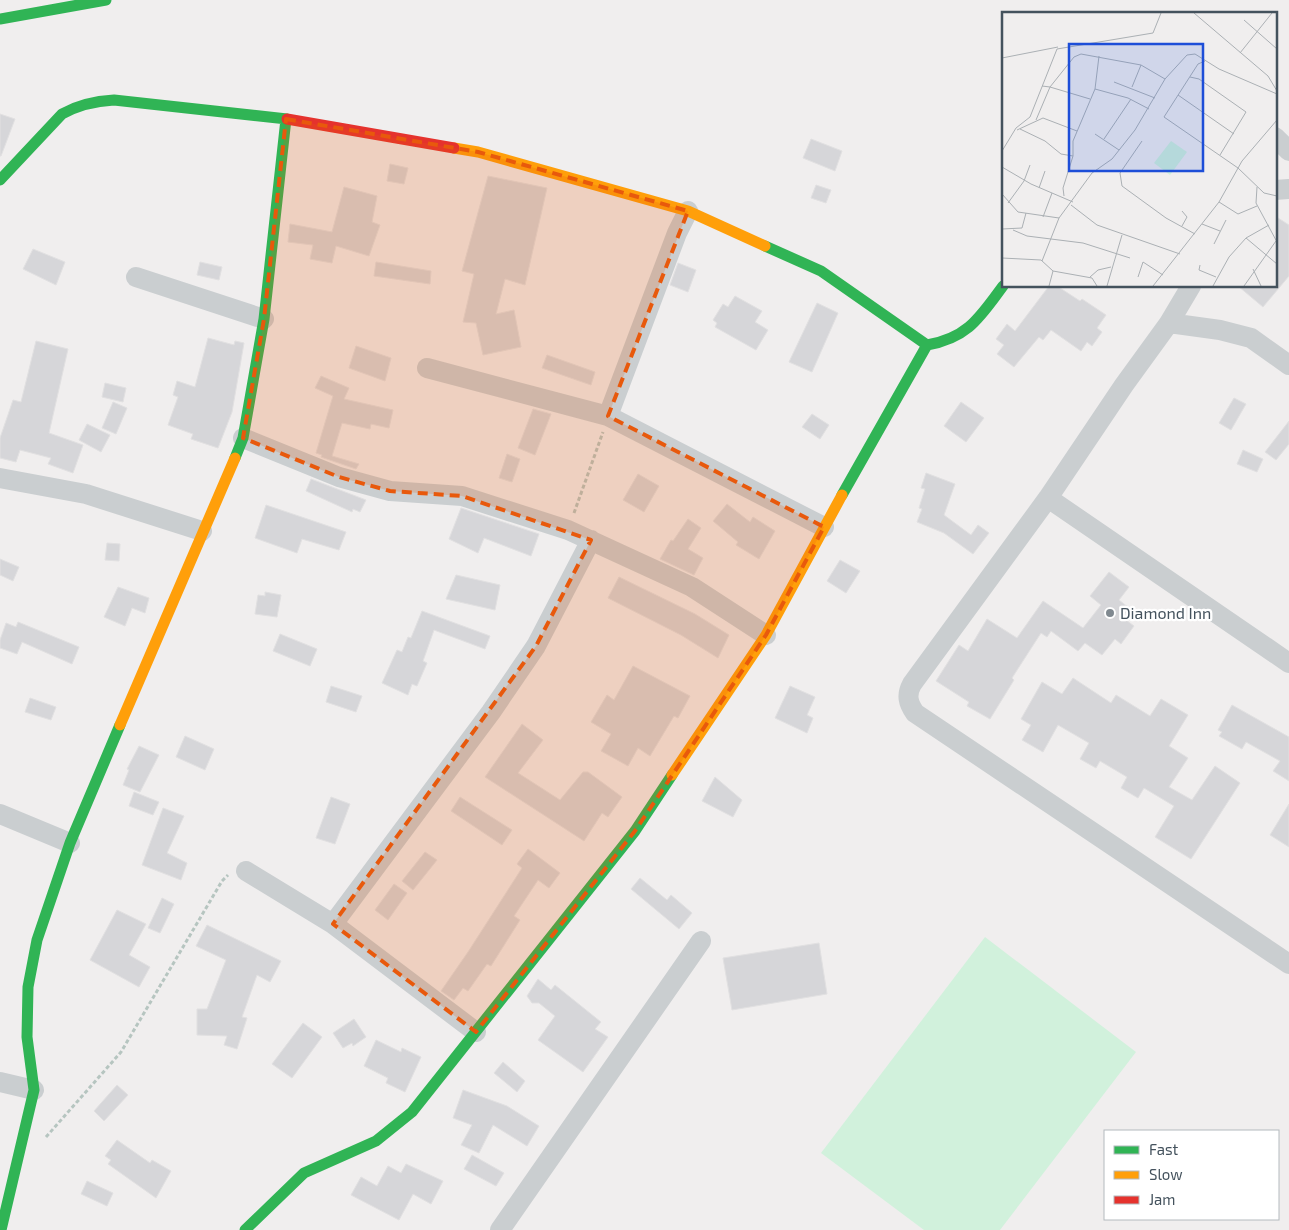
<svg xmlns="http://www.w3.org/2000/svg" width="1289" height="1230" viewBox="0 0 1289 1230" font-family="'Exo 2',sans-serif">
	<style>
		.green { fill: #d1f1dc }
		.building { fill: #d6d6d9; stroke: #e1e0e1 }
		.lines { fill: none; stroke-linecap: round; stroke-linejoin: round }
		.path { stroke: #b6c5c0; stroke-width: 3; stroke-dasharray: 4 2.5; stroke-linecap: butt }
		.street { stroke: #caced0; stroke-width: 20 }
		.fast { stroke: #30b455; stroke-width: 11 }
		.slow { stroke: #ff9f0a; stroke-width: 11 }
		.jam { stroke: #e5322d; stroke-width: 11 }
		.marked { fill: #e8590c; fill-opacity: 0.2; stroke: #e8590c; stroke-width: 4; stroke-dasharray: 10 6; stroke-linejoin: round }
		.poi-dot { fill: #808990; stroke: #fff; stroke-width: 2 }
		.labels { text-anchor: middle; stroke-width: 4.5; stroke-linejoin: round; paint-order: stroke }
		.poi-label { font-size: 16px; fill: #44525d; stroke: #fff; text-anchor: start }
		.inset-road { fill: none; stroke: #abb0b4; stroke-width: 1 }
		.view { fill: #1d4ed8; fill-opacity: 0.15; stroke: #1d4ed8; stroke-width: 2.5 }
		.inset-edge { fill: none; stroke: #44525d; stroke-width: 2.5 }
	</style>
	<rect width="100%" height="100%" fill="#f0eeee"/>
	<path class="green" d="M 985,937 L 1136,1052 L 1000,1230 L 924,1230 L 821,1153 Z"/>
	<path class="building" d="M 0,114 L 15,119 L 1,156 L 0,156 Z
		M 811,139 L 842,151 L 835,171 L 803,158 Z
		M 390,164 L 408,168 L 404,184 L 387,181 Z
		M 488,176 L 547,188 L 525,285 L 505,279 L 496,314 L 514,310 L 521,347 L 483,355 L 476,323 L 463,322 L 474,274 L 462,271 Z
		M 816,185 L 831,190 L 826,203 L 811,198 Z
		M 344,187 L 377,196 L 372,222 L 380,225 L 369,256 L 336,246 L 332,263 L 310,259 L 313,245 L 288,242 L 290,224 L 332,232 Z
		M 1275,216 L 1289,225 L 1289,276 L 1263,307 L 1238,286 L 1275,286 Z
		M 33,249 L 65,262 L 56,285 L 23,269 Z
		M 200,262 L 222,267 L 219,280 L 197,275 Z
		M 376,262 L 431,271 L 430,284 L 374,276 Z
		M 678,263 L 696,270 L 688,292 L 670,285 Z
		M 1049,286 L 1057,286 L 1080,301 L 1082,299 L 1106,315 L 1097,328 L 1102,332 L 1092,346 L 1087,342 L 1081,351 L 1051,330 L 1043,340 L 1039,337 L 1014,367 L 997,354 L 1004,345 L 996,339 L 1007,324 L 1015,331 Z
		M 735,296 L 762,311 L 755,322 L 768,330 L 756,350 L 715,327 L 717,323 L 713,320 L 723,304 L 728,307 Z
		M 817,303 L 838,313 L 812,372 L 789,362 Z
		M 208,338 L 234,345 L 235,341 L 244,343 L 232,412 L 218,448 L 191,439 L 193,434 L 168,425 L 178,397 L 173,395 L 177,381 L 195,387 Z
		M 36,341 L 68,349 L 49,433 L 83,445 L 73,473 L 48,464 L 51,458 L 20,450 L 16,462 L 0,458 L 0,438 L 13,400 L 21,402 Z
		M 356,346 L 391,358 L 385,381 L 349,368 Z
		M 547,355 L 595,372 L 591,385 L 542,368 Z
		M 321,376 L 349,388 L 344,399 L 393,410 L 389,428 L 371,424 L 370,429 L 342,423 L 332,456 L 359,464 L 356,469 L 321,457 L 322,455 L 316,453 L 333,396 L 315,388 Z
		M 105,383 L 126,388 L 123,402 L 102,397 Z
		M 1234,398 L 1246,404 L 1231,430 L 1219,423 Z
		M 113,402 L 127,408 L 116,434 L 102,428 Z
		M 961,402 L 984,418 L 966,442 L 944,426 Z
		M 533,409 L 551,414 L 535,455 L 518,448 Z
		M 812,414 L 829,425 L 820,439 L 802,427 Z
		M 1289,421 L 1289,444 L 1276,460 L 1265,452 Z
		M 87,424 L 110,435 L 101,452 L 79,440 Z
		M 1243,450 L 1263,459 L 1257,472 L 1237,464 Z
		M 507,454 L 520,459 L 512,482 L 499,478 Z
		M 926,473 L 955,484 L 944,515 L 971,535 L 978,525 L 989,533 L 973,554 L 944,533 L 917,522 L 922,509 L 919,508 L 925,489 L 921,488 Z
		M 638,474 L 659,486 L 644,512 L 623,500 Z
		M 311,479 L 366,500 L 360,512 L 353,509 L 352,512 L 306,491 Z
		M 727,504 L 750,522 L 753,517 L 775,531 L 759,559 L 736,545 L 738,542 L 713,521 Z
		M 266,505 L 346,532 L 339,550 L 302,539 L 297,553 L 255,538 Z
		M 461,508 L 539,534 L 531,556 L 484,538 L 478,553 L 449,539 Z
		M 688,519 L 701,528 L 688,549 L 703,558 L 694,575 L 660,559 L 671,540 L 673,541 Z
		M 107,543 L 120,544 L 119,561 L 105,560 Z
		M 0,559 L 19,567 L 13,581 L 0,575 Z
		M 840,560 L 860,571 L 846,593 L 827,581 Z
		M 1109,572 L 1129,587 L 1119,600 L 1129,608 L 1122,617 L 1134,626 L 1121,644 L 1115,639 L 1102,655 L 1085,643 L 1078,651 L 1051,631 L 1047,637 L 1041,633 L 1012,678 L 1014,680 L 990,719 L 967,706 L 969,702 L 936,681 L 959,645 L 968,651 L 987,619 L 1017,638 L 1043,601 L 1083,628 L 1101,605 L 1090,596 Z
		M 456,575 L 500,585 L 495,610 L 446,599 Z
		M 619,577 L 695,614 L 729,635 L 718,658 L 681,635 L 608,598 Z
		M 118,587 L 149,598 L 145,613 L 132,608 L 125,626 L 104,617 Z
		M 265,592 L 281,595 L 277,617 L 255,614 L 258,595 L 265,596 Z
		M 422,611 L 490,636 L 485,649 L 434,630 L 423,661 L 427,663 L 417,686 L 412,684 L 408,695 L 382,683 L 397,650 L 402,652 L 408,637 L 411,638 Z
		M 18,622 L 79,647 L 72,664 L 22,642 L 17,654 L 0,648 L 0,640 L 6,623 L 16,627 Z
		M 280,634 L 317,649 L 310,666 L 273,651 Z
		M 633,666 L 690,696 L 678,718 L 674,716 L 650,756 L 638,748 L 628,766 L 601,751 L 611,734 L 591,722 L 607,695 L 614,700 Z
		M 1073,678 L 1111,703 L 1116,695 L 1150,716 L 1161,699 L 1188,715 L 1169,746 L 1188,758 L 1169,787 L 1192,800 L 1215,766 L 1240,783 L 1191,859 L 1155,837 L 1174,806 L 1144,788 L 1138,798 L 1121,788 L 1127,777 L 1100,761 L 1096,768 L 1080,759 L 1089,743 L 1058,725 L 1043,752 L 1022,740 L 1031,725 L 1021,719 L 1042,682 L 1062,694 Z
		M 331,686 L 362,696 L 356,712 L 326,702 Z
		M 790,686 L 815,697 L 807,715 L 813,718 L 807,733 L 775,718 Z
		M 30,698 L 56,707 L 51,720 L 25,712 Z
		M 1232,705 L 1289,737 L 1289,781 L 1273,771 L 1280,761 L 1246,742 L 1242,749 L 1219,736 L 1222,732 L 1218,730 Z
		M 522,724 L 543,740 L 518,773 L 560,800 L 583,772 L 588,772 L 622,797 L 608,817 L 602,813 L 584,841 L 485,777 Z
		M 185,736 L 214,749 L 205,770 L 176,757 Z
		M 139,746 L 159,755 L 140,792 L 123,785 L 129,770 L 127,769 Z
		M 715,777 L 742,800 L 733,817 L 702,801 Z
		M 134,792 L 159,802 L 153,815 L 129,806 Z
		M 331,797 L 350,804 L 335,844 L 316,838 Z
		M 460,797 L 512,830 L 502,845 L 451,811 Z
		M 1289,804 L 1289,847 L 1270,835 Z
		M 163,808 L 184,816 L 167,853 L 187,863 L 181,880 L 142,865 Z
		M 528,849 L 560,873 L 549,888 L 538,880 L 514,916 L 520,920 L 491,966 L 487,964 L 468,991 L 463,988 L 454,1000 L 441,991 L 468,952 L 522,868 L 517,864 Z
		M 425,852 L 437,860 L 413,890 L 402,881 Z
		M 640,878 L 667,900 L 671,895 L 692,913 L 679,929 L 631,889 Z
		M 394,884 L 407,893 L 388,920 L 375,910 Z
		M 162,898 L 174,904 L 160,933 L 148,928 Z
		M 117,910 L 146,924 L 129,955 L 150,967 L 139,987 L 90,960 Z
		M 207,925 L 281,961 L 270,982 L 257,975 L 242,1017 L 247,1018 L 237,1049 L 224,1045 L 227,1036 L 197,1035 L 197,1009 L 207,1009 L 226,960 L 196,946 Z
		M 819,943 L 827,994 L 732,1010 L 723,958 Z
		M 538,979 L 551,990 L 555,985 L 601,1022 L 595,1029 L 608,1037 L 583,1072 L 538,1040 L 555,1016 L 539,1003 L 532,1003 L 527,996 Z
		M 354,1019 L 366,1037 L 353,1046 L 352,1043 L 343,1048 L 333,1033 Z
		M 303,1023 L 322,1037 L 292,1078 L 272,1064 Z
		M 376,1040 L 401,1052 L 402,1048 L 421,1057 L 405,1092 L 386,1083 L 388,1078 L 364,1066 Z
		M 503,1062 L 525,1081 L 517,1092 L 494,1073 Z
		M 117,1085 L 128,1095 L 104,1121 L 94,1111 Z
		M 463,1090 L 507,1106 L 539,1126 L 527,1146 L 493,1125 L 479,1153 L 461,1145 L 472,1125 L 453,1118 Z
		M 117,1140 L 150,1163 L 152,1160 L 171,1171 L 156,1198 L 108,1164 L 111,1160 L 105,1156 Z
		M 472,1155 L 504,1173 L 496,1186 L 464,1169 Z
		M 406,1164 L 443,1181 L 431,1204 L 413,1194 L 399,1220 L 351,1195 L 361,1177 L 377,1186 L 388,1166 L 401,1173 Z
		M 87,1181 L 113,1193 L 107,1206 L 81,1194 Z"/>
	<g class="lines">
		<path class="path" d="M 574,513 L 603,432
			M 46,1137 L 121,1052 L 222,881 L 228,875"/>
		<path class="street" d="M 1275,137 L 1289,151
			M 1275,190 L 1289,189
			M 136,277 L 264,319
			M 1191,286 L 1169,323 L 1124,385 L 1048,498 L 912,684 C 906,695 908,703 915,713 L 1289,964
			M 1169,323 L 1220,330 L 1251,338 L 1289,365
			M 427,368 L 608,416 L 824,527
			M 608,416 L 677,233 L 688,211
			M 243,438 L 339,477 L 390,491 L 462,496 L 568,530 L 692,587 L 766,635
			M 0,478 L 86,494 L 202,531
			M 1048,498 L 1289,663
			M 0,814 L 70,843
			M 246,871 L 333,924 L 476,1032
			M 333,924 L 491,712 L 536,646 L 591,540
			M 0,1082 L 34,1090
			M 500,1230 L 701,941"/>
		<path class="fast" d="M 0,19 L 106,0
			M 0,180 L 62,114 C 78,105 96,101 114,100 L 287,119
			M 765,246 L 821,271 L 927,345 C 968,338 980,317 1003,286
			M 235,458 L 243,438 L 264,319 L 286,119
			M 842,495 L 927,345
			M 1,1230 L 34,1090 L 27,1037 L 28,987 L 37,940 L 70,843 L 120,725
			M 245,1230 L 304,1173 L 376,1141 L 412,1112 L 635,831 L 672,775"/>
		<path class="slow" d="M 454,148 L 478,152 L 688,211 L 765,246
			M 120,725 L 235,458
			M 672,775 L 766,635 L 842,495"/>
		<path class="jam" d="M 287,119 L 454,148"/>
	</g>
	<path class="marked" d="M 286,119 L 478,152 L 688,211 L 608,416 L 824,527 L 766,635 L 635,831 L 476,1032 L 333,924 L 536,646 L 591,540 L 462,496 L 390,491 L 339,477 L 243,438 L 264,319 Z"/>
	<circle class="poi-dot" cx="1110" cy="613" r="5"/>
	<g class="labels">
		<g class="poi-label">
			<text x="1120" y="619">Diamond Inn</text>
		</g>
	</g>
	<g transform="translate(1002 12)">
		<rect width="275" height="275" fill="#f0eeee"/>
		<path d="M 169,129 L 185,140 L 168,163 L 152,151 Z" fill="#d1f1dc"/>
		<path class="inset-road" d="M 192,1 L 266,64 L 275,79M 242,8 L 275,37M 238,41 L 270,1M 0,46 L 56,35M 203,49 L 196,52 L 162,105 L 236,156 L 262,181 L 275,184M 188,65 L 197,67 L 244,100 L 218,143M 112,70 L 153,86M 40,74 L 48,75 L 72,45 L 79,42 L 139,53 L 163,67M 130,75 L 139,53M 93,77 L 126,86 L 147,97M 176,83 L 232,122M 34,108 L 48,75 L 88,87M 18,117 L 43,129 L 59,142 L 71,144M 15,118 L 41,106 L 75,119M 93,122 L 117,138M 102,127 L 129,87M 140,129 L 118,161 L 120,174 L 164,206 L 193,222M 0,139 L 14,116 L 28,105 L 55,37 L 151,21 L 159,1M 0,155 L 29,172 L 71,190M 255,175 L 254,191 L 275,230M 37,176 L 43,159M 0,182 L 16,200 L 57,206M 62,184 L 61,176 L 71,144 L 71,129 L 93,77 L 97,44M 217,190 L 236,202 L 255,194M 6,191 L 22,169 L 28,153M 69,193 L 95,213 L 178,242M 41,205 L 50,181M 200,212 L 218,219M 180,214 L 185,205 L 180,199M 0,217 L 20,216 L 24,201M 11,218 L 25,224 L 81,231 L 128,246M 244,226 L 275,252M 212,232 L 224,208M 0,246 L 39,248 L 51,259 L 90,266 L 95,274M 40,249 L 57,206 L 90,161 L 110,147 L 133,118 L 163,67 L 185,43 L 193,42 L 217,57 L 275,82M 198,253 L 197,258 L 214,265M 251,257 L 259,274M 88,265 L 96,258 L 109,255M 136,265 L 141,250 L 161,263M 47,274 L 51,259M 105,274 L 120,223M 151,274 L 217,190 L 240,149 L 275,108M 211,274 L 227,245 L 244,226 L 267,213M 242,274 L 274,229"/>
		<path class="view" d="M 67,32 L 201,32 L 201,159 L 67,159 Z"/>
		<rect width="275" height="275" class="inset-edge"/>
	</g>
	<rect x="1104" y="1130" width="175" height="90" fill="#ffffff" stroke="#b4babe"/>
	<rect x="1114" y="1146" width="25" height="8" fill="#30b455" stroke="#b4babe"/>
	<text x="1149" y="1155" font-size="15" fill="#44525d">Fast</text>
	<rect x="1114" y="1171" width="25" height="8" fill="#ff9f0a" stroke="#b4babe"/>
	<text x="1149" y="1180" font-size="15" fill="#44525d">Slow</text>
	<rect x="1114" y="1196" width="25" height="8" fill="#e5322d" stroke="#b4babe"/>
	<text x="1149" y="1205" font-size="15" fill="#44525d">Jam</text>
</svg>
